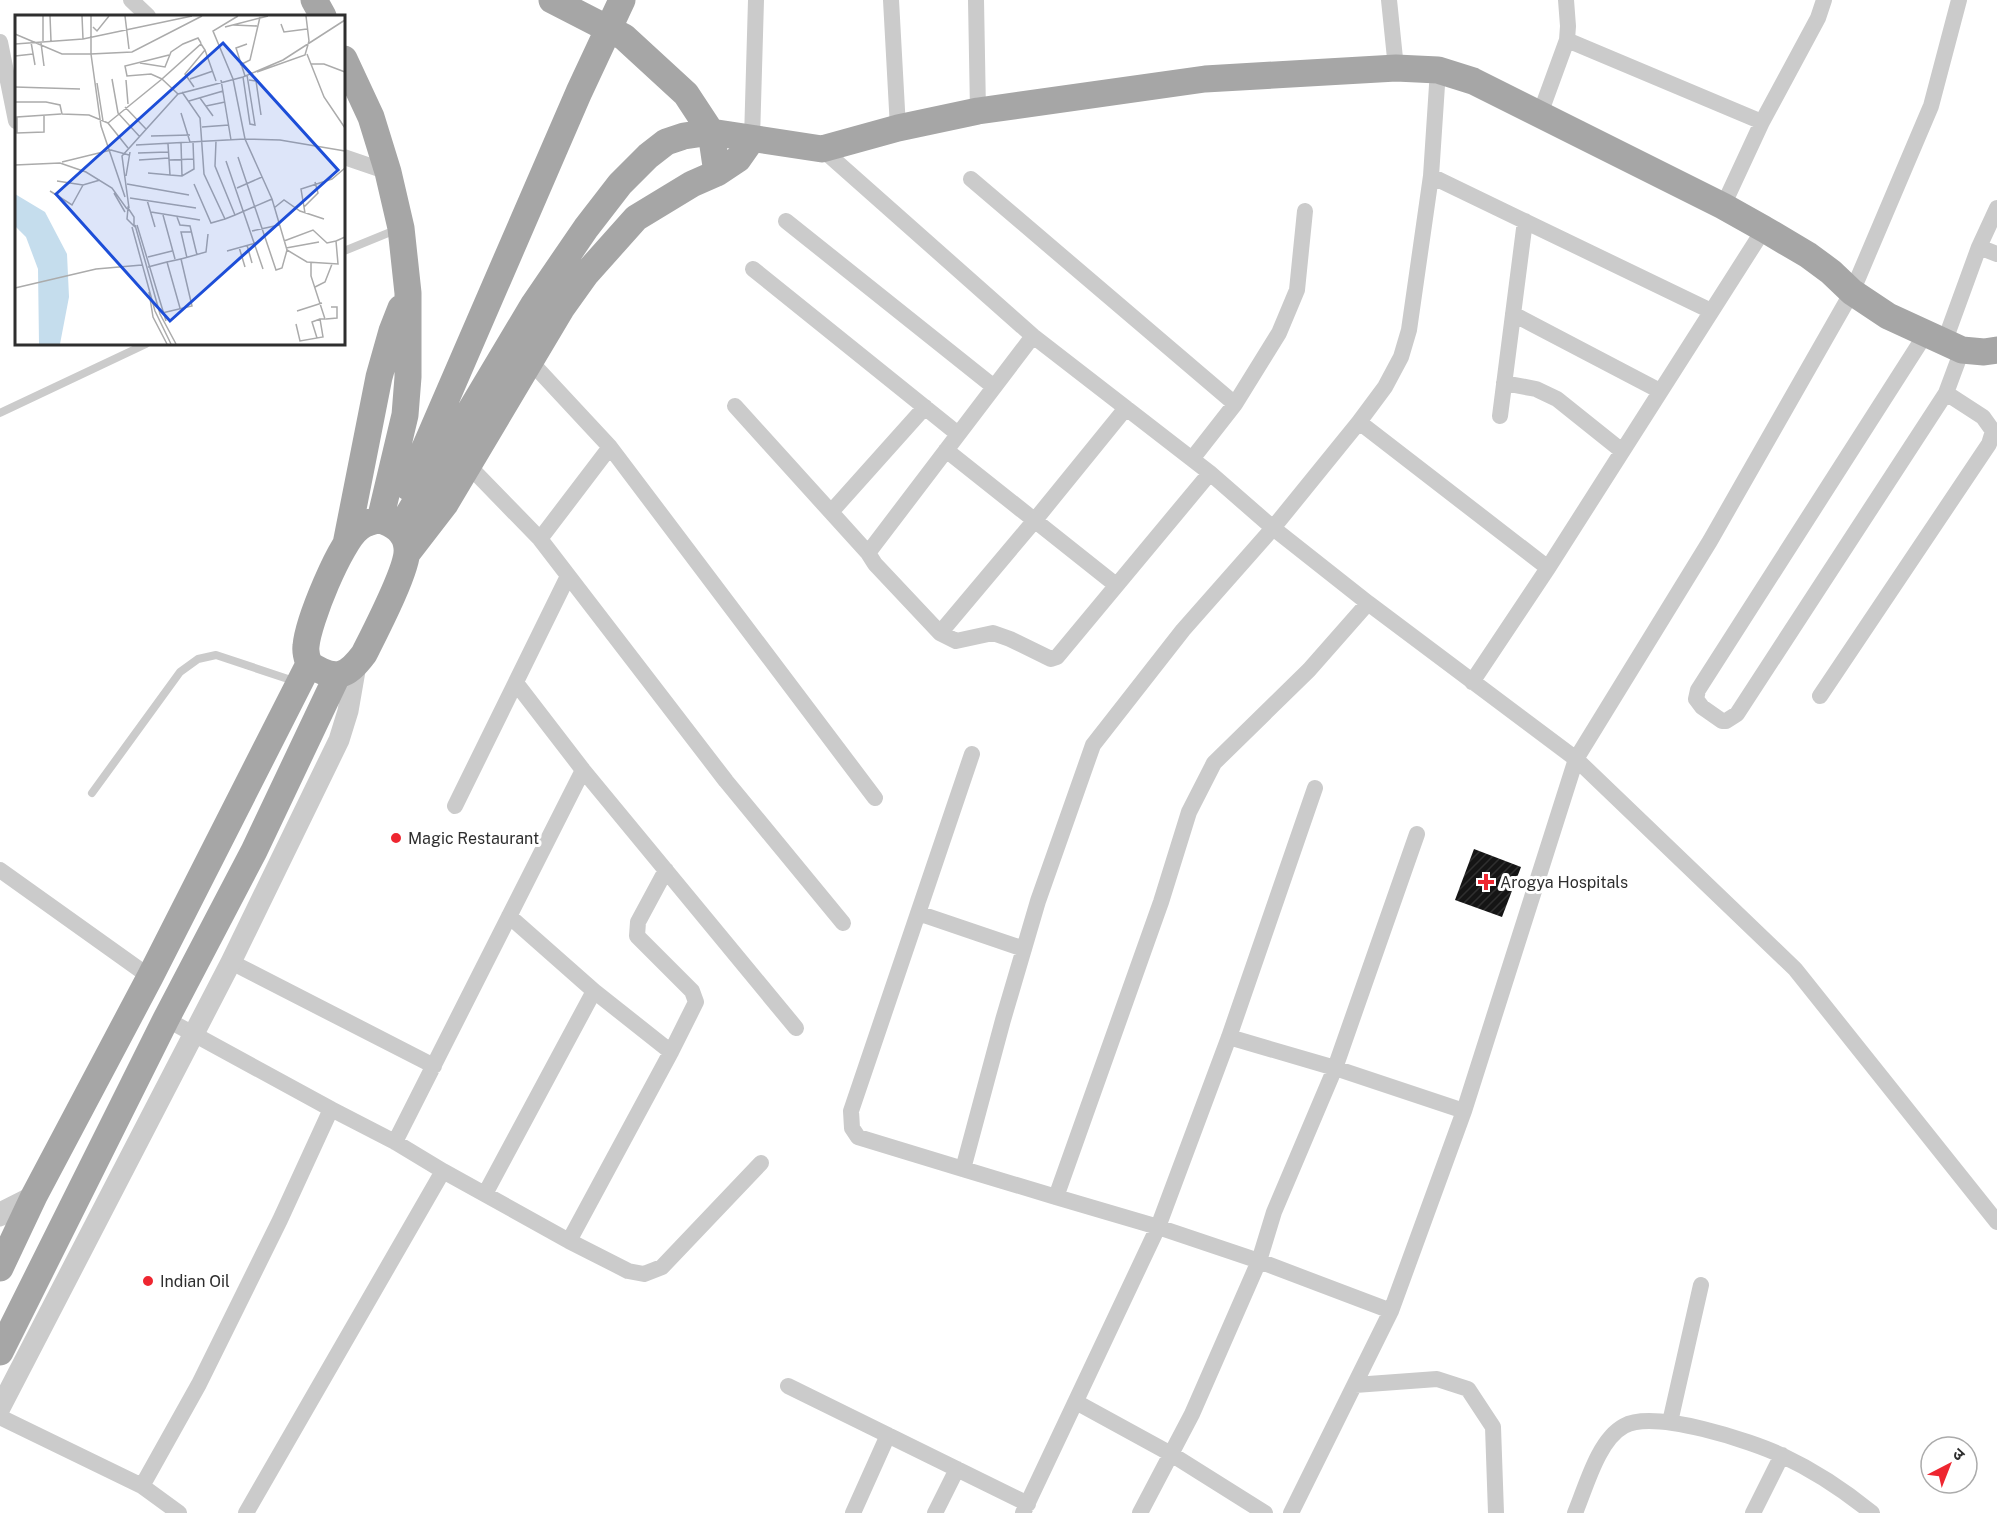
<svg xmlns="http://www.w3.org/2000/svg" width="1997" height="1513" viewBox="0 0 1997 1513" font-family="'Public Sans','Noto Sans Devanagari',sans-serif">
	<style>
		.building { fill: url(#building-hatch) }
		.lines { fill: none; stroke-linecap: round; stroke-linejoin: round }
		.service { stroke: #cbcbcb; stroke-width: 8 }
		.minor { stroke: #cbcbcb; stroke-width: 16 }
		.tertiary { stroke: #cbcbcb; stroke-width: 21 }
		.primary { stroke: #a6a6a6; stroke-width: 27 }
		.poi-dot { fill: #ee2630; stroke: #fff; stroke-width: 2 }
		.labels { text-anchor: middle; stroke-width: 6; stroke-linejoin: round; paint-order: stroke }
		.poi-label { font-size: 16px; fill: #2e2e2e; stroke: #fff; text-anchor: start }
		.inset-road { fill: none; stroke: #ababab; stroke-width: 1.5 }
		.view { fill: #1d4ed8; fill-opacity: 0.15; stroke: #1d4ed8; stroke-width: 3 }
		.inset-edge { fill: none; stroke: #2e2e2e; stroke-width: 3 }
	</style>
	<defs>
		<pattern id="building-hatch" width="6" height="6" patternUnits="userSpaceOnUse" patternTransform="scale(1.5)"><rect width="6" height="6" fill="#151515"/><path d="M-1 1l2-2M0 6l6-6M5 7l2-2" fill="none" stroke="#2f2f2f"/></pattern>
	</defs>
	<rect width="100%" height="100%" fill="#fff"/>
	<path class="building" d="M 1474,849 L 1521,867 L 1502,917 L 1455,900 Z"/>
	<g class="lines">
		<path class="service" d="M 344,251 L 398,229
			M 0,413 L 146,344
			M 92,793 L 180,672 L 198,659 L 216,655 L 297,682"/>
		<path class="minor" d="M 131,0 L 148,16
			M 891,0 L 898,128
			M 976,0 L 978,111
			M 1389,0 L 1396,68
			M 1567,40 L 1762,122
			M 0,42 L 16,121
			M 1540,114 L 1567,40 L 1568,26 L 1566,0
			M 752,139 L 756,0
			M 822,149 L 1033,336 L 1210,473 L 1273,528 L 1368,603 L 1576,759 L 1795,969 L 1997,1222
			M 344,157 L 388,172
			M 1431,176 L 1711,311
			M 971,179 L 1235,404
			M 1723,206 L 1762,122 L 1818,18 L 1824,0
			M 786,221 L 994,387
			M 1979,247 L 1997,254
			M 753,269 L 958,434
			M 1513,314 L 1660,391
			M 1925,335 L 1698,690 L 1696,699 L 1702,707 L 1722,721 L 1726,721 L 1737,714 L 1946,393 L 1962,350
			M 1033,336 L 868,553 L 875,564 L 940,633 L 956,641 L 993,633 L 1010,639 L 1051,659 L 1057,657 L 1210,473
			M 1944,343 L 1979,247 L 1997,208
			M 530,361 L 610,447 L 875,798
			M 1504,383 L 1536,389 L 1557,399 L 1622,451
			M 735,406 L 868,553
			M 1500,416 L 1525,221
			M 1359,422 L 1548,568
			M 946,450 L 1116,585
			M 1192,459 L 1235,404 L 1279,333 L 1297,290 L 1305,211
			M 468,465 L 540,539 L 726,781 L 843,923
			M 831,512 L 925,407
			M 540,539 L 610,447
			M 1368,603 L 1309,670 L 1214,763 L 1189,812 L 1161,902 L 1056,1197 L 963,1169 L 1003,1020 L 1038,901 L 1093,745 L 1183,630 L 1273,528 L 1359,422 L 1385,387 L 1401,357 L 1409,330 L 1431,176 L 1438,70
			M 940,633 L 1035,520 L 1126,408
			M 1472,682 L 1548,568 L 1764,229
			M 516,683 L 583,770 L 796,1028
			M 1820,696 L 1989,444 L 1993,431 L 1983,417 L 1946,393
			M 455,806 L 568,576
			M 0,870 L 150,977
			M 918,913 L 1024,949
			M 509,916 L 594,991
			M 231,962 L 434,1066
			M 1229,1037 L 1335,1068 L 1464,1111
			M 395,1142 L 583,770
			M 963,1169 L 858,1137 L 852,1128 L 851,1111 L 972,754
			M 443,1171 L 569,1241 L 628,1271 L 644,1274 L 662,1267 L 761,1163
			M 485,1194 L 594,991 L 671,1052
			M 1056,1197 L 1158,1227 L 1259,1261 L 1391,1311
			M 569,1241 L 671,1052 L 696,1002 L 692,991 L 637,936 L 638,922 L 666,870
			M 1355,1385 L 1437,1379 L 1468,1389 L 1493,1427 L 1496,1513
			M 788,1386 L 1028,1504
			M 1076,1402 L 1171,1454 L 1265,1513
			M 0,1417 L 142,1486 L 179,1513
			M 1670,1422 L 1701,1285
			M 142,1486 L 199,1384 L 280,1220 L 331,1109 L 166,1019
			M 246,1513 L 443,1171 L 395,1142 L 331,1109
			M 853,1513 L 888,1435
			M 935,1513 L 957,1469
			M 1023,1513 L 1158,1227 L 1229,1037 L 1315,788
			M 1140,1513 L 1192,1414 L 1259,1261 L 1274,1212 L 1335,1068 L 1417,834
			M 1291,1513 L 1391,1311 L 1464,1111 L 1576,759 L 1710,541 L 1852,292 L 1931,106 L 1959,0
			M 1575,1513 C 1586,1487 1598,1440 1624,1426 C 1654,1409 1752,1441 1783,1456 C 1815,1471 1845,1491 1872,1513
			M 1753,1513 L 1782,1455"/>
		<path class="tertiary" d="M 0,1216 L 4,1211 L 34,1196
			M 0,1408 L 231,962 L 339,740 L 348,711 L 356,665"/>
		<path class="primary" d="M 314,0 L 323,16
			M 552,0 L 624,37 L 686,94 L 711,132 L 717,173
			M 344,59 L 371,117 L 388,172 L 401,228 L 408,293 L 408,377 L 405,415 L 380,520
			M 408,487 L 579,92 L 622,0
			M 380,520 C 394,524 406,532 407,548 C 409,567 374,634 364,654 C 346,678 335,681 309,664 C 307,658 305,653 306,646 C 308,622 340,542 359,528 C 365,523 373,521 380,520 Z
			M 399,530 L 534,304 L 586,228 L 620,184 L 648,156 L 666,142 L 684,136 L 711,132 L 822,149 L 898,128 L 978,111 L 1205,79 L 1396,68 L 1438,70 L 1473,81 L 1723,206 L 1764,229 L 1808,255 L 1831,272 L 1852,292 L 1888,316 L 1962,350 L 1984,352 L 1997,350
			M 346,544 L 379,377 L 392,331 L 401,308
			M 408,552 L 445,504 L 561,309 L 586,274 L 636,218 L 692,184 L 717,173 L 738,159 L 752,139
			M 0,1268 L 34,1196 L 150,977 L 309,664
			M 0,1352 L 166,1019 L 254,851 L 337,676"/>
	</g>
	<g class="poi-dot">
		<circle cx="396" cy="838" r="6"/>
		<path d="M1483 873h6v6h6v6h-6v6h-6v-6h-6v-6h6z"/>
		<circle cx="148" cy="1281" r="6"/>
	</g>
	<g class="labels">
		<g class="poi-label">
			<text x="408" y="844">Magic Restaurant</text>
			<text x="1500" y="888">Arogya Hospitals</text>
			<text x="160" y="1287">Indian Oil</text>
		</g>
	</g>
	<g transform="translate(15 15)">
		<rect width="330" height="330" fill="#fff"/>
		<path d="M 0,179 L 30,197 L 52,239 L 54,282 L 45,329 L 24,329 L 23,254 L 11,222 L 0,211 Z" fill="#c5dded"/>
		<path class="inset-road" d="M 28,1 L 28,26M 35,1 L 36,26M 67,1 L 68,24M 110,1 L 114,34M 223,1 L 198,16 L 218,64 L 230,124 L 257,184 L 272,235 L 292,247 L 323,249 L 321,226 L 330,222M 291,1 L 294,26M 266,9 L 269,17 L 292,14M 218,10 L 242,11M 78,12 L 82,16 L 94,1M 210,12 L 253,1M 0,19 L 47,39 L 76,39 L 76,1M 16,27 L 20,50M 26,28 L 29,51M 0,29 L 68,24 L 177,1M 190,35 L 201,66M 292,39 L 309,82 L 330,113M 0,41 L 18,39M 125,48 L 150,52 L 156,37 L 168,29 L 183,23 L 186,28M 296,49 L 309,49 L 330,57M 225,50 L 235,45 L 245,2M 242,57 L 290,40 L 294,26M 230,61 L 221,33 L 232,29M 228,62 L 235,109 L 240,110 L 232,60M 97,64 L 103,98 L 125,122M 175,64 L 198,56M 111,65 L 113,89M 206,65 L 216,125M 234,65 L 241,66 L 246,100M 82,68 L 88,106M 0,72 L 65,74M 167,77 L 185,103 L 189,159 L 210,204 L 220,200 L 200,151 L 201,126M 163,79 L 147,64 L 186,29 L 190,35 L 170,59 L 179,72M 185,83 L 198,101M 174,86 L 208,76M 0,87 L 31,87 L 45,90 L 47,99 L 74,100 L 93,108M 191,91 L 210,87M 110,92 L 131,114M 166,98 L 175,127M 29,100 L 29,117 L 2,118 L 2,102 L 46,99M 187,112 L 214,110M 136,121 L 175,120M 166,128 L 167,161M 153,129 L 155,160 L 167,161 L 179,154 L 178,127M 121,130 L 230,124 L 265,125 L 330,136M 113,133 L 93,108 L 147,64 L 136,59 L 112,61 L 110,51 L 154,40M 123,138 L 153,137M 223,142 L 261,255 L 267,253 L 272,235M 124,145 L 154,143M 154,145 L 179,144M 211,146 L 248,254M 47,147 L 96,135 L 114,140M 0,150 L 45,148 L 71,157 L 97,173 L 112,194M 133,158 L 155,160M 111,161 L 115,137M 42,166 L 68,170 L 85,165M 112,169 L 174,180M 179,169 L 196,208 L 210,204M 222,173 L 247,162M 35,176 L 57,190 L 68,170M 99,178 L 110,197M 110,182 L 86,111 L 76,39 L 117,37 L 187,1M 115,183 L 181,193M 132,185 L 140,212M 289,192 L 303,178 L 300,167M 113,193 L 119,202 L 119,211 L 112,204 ZM 114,193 L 107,141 L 163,79 L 228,62 L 268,45 L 330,5M 259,193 L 269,185 L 285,196 L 309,204M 136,197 L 185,205M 290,198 L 286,174 L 317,164 L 330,153M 148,200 L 160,244M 220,200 L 257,184M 162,202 L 165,210 L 175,211 L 182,240M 120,210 L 145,299 L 161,329M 122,210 L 151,306M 117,212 L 140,296 L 156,329M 237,216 L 264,210M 269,226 L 298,215 L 312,228 L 321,226M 232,230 L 237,248M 224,232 L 230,252M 271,233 L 304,227M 212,236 L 241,228M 133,242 L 157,236M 172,243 L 166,217 L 177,217M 166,244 L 191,237 L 193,219M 133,252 L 152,247 L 165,293M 300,272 L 310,267 L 317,249M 0,273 L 81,254 L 127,250M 134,277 L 138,302 L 152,329M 282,296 L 307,288M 147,298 L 177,291 L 166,244 L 152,247M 311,304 L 322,303 L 322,292 L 316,292M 281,309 L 285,326 L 308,322 L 305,304 L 310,304 L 296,261 L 296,247M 302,323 L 297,307 L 305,304"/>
		<path class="view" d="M 208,28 L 323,155 L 155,306 L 41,179 Z"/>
		<rect width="330" height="330" class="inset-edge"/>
	</g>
	<g transform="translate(1949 1465) rotate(42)"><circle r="28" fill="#ffffff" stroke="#ababab" stroke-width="1.5"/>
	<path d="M0-4.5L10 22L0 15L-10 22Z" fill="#ee2630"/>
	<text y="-9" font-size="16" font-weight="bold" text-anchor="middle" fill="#2e2e2e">उ</text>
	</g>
</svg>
